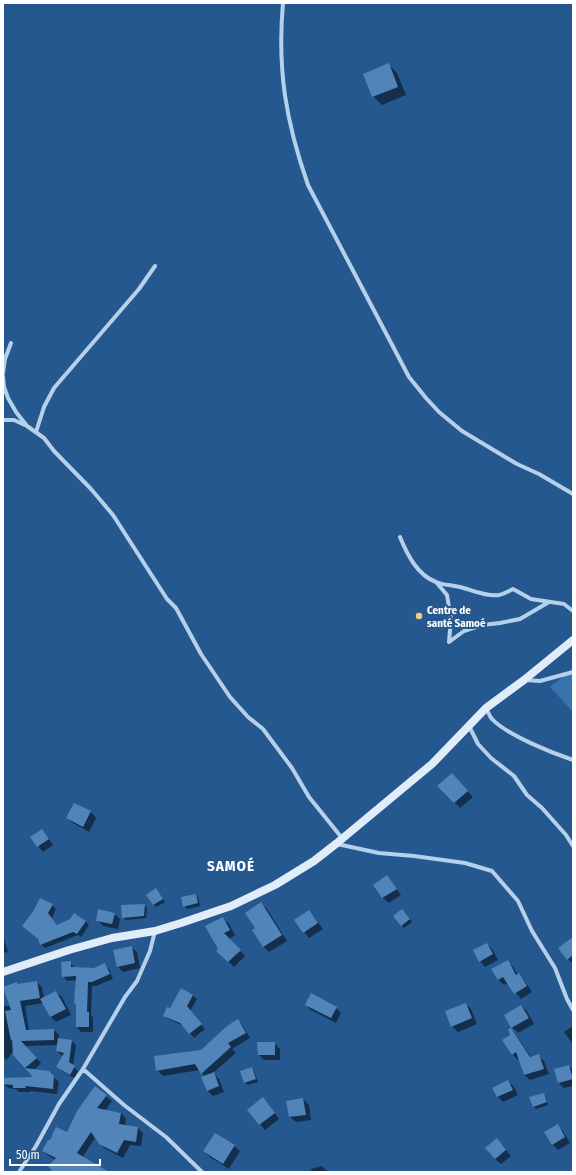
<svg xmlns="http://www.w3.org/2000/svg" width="576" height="1175" viewBox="0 0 576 1175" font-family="'Fira Sans Condensed',sans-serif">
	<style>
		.green { fill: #3973ac }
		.shadow { fill: #0007 }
		.building { fill: #5184b8 }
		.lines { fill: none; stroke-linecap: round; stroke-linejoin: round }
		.street { stroke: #b5d0eb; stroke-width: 4 }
		.secondary { stroke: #e1ecf9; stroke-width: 8 }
		.poi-dot { fill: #f5cc79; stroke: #25588f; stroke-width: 1.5 }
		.labels { text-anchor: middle; stroke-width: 4; stroke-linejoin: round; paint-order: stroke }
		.poi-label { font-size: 11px; font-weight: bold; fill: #fff; stroke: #25588f; text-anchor: start }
		.district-label { font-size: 15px; font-weight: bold; letter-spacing: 1px; fill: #fff; stroke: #25588f }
	</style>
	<rect width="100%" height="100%" fill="#25588f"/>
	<path class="green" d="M 573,668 L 573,712 L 550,687 Z"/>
	<path class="shadow" d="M 389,65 L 397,73 L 406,95 L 382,105 L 373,96 Z
		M 457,780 L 473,797 L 460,808 L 439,786 Z
		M 74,804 L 91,812 L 96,818 L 89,832 L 73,823 L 67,818 Z
		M 42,830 L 53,845 L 43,852 L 38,846 Z
		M 387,877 L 401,895 L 389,903 L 383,898 L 375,885 Z
		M 158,892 L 165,902 L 156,907 L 147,895 Z
		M 196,895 L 198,897 L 200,906 L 187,909 L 184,906 Z
		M 261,903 L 267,909 L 287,941 L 269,952 L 263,946 L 257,928 Z
		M 52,905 L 56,909 L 52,918 L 57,925 L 85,921 L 89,925 L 81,937 L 78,935 L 45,948 L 41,944 L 35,911 Z
		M 144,905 L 147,907 L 146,918 L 126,920 L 123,917 Z
		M 309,911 L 323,929 L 309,938 L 295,920 Z
		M 404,912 L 412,922 L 404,928 L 394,916 Z
		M 114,914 L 120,919 L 118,929 L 103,926 L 97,920 Z
		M 223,918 L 229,924 L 235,935 L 229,939 L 245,956 L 234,967 L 218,951 Z
		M 3,936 L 8,952 L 3,953 Z
		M 573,939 L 573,962 L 572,963 L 568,959 Z
		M 487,944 L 492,949 L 498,960 L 485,967 L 480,961 Z
		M 131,947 L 137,952 L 140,968 L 123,972 L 118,967 Z
		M 508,962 L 513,967 L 518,975 L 519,975 L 524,980 L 532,992 L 521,999 L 508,983 L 504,985 L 498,980 Z
		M 70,963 L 75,968 L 95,969 L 104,965 L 109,969 L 113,979 L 96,986 L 92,986 L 91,1016 L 93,1017 L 93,1032 L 81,1032 L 77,1027 L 77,1006 L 75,1004 L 77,980 L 67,981 L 63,976 Z
		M 36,982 L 42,987 L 44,999 L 56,992 L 62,997 L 71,1015 L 56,1022 L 51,1017 L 43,1003 L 25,1006 L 29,1031 L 54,1030 L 59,1035 L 59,1039 L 72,1041 L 76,1045 L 73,1066 L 78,1071 L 74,1078 L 62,1071 L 58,1067 L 64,1056 L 61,1055 L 57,1051 L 58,1045 L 25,1046 L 41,1063 L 34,1070 L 49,1072 L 59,1082 L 57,1094 L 30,1091 L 30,1092 L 19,1092 L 16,1089 L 8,1088 L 3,1083 L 35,1078 L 12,1052 L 7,1060 L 3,1057 L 3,1006 L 11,1006 L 18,985 Z
		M 182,989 L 193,996 L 197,999 L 190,1011 L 205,1029 L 194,1038 L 184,1026 L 168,1019 L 164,1015 L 170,1009 Z
		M 466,1004 L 471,1009 L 477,1024 L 458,1032 L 452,1026 Z
		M 306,1005 L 336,1008 L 341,1013 L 336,1023 L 311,1010 Z
		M 521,1006 L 527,1011 L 534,1024 L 518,1033 L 512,1027 Z
		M 238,1021 L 243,1026 L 250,1038 L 232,1049 L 236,1053 L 213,1073 L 219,1079 L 224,1092 L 213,1096 L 207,1090 L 205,1077 L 200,1070 L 163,1076 L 157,1070 L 201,1051 Z
		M 573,1026 L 573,1043 L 572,1043 L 564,1032 Z
		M 511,1029 L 516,1035 L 531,1057 L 538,1055 L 544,1061 L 549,1074 L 530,1080 L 524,1075 L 519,1059 L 518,1060 L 513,1055 L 503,1041 L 511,1035 Z
		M 274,1043 L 280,1049 L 280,1060 L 264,1060 L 259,1055 Z
		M 569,1066 L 573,1070 L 573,1086 L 564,1088 L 558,1082 Z
		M 252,1068 L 254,1071 L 258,1082 L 248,1085 L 245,1083 Z
		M 508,1081 L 514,1087 L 518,1095 L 503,1102 L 498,1097 L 494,1088 Z
		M 95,1088 L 112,1101 L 105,1111 L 121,1113 L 126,1119 L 125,1126 L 138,1128 L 143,1133 L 141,1146 L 130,1145 L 123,1158 L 104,1148 L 95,1138 L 82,1158 L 107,1172 L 55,1172 L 56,1160 L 49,1156 L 43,1151 L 68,1133 Z
		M 543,1094 L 546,1096 L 548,1105 L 536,1109 L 533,1106 Z
		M 303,1099 L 309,1105 L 311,1120 L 296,1122 L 290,1117 Z
		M 268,1104 L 279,1119 L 265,1130 L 248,1110 Z
		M 557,1126 L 563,1131 L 570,1143 L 558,1150 L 552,1144 Z
		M 215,1134 L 234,1146 L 240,1151 L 229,1169 L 210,1157 L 204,1151 Z
		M 502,1145 L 511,1156 L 501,1164 L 495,1159 Z
		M 322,1166 L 328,1172 L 312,1172 L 311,1169 Z"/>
	<path class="building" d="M 389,63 L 398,87 L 372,97 L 363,74 Z
		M 452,773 L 468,791 L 454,803 L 437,786 Z
		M 74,803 L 91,811 L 83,827 L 66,818 Z
		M 42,829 L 49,839 L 37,847 L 30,837 Z
		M 387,875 L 397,889 L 382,898 L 373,885 Z
		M 156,888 L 163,899 L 153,905 L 146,895 Z
		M 196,894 L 198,903 L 183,907 L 181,897 Z
		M 40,898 L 53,904 L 48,913 L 57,925 L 70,919 L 74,913 L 86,921 L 77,934 L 73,932 L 40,945 L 38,939 L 22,926 L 34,910 Z
		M 261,902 L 282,935 L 263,947 L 252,930 L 255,928 L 245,913 Z
		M 145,904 L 144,916 L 122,918 L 121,905 Z
		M 98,909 L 115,913 L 112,924 L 96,921 Z
		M 402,909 L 410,919 L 401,926 L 393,916 Z
		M 309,910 L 318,923 L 303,933 L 294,920 Z
		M 223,917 L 230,930 L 224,933 L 241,950 L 228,962 L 216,951 L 218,949 L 205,926 Z
		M 573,937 L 573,955 L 567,960 L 558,948 Z
		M 487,943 L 493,954 L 479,962 L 473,950 Z
		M 132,946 L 135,963 L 117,967 L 113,950 Z
		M 508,960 L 516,975 L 519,973 L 527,986 L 514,994 L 503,977 L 498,980 L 491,969 Z
		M 71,961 L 71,967 L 94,968 L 105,963 L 110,974 L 92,982 L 88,982 L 87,1012 L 89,1012 L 89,1027 L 76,1027 L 76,1004 L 74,1005 L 76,976 L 62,977 L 61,962 Z
		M 37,981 L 40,998 L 20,1001 L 26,1030 L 54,1029 L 54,1040 L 21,1041 L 37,1058 L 25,1068 L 49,1071 L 54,1076 L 53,1089 L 25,1086 L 26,1088 L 13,1088 L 13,1085 L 3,1084 L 3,1078 L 33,1077 L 13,1055 L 12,1039 L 11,1041 L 5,1011 L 11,1010 L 3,987 L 17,982 L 17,984 Z
		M 181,988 L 193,995 L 187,1006 L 202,1024 L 189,1034 L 180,1023 L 163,1016 L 167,1007 L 170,1008 Z
		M 56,991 L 66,1009 L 50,1017 L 40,999 Z
		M 311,993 L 337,1007 L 331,1018 L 305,1005 Z
		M 466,1003 L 472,1018 L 451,1027 L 445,1011 Z
		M 521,1005 L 529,1018 L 511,1028 L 504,1015 Z
		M 238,1019 L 246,1033 L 228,1043 L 231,1047 L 201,1074 L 195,1064 L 156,1071 L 154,1056 L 201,1050 L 227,1026 Z
		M 511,1028 L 530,1057 L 539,1054 L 544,1069 L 524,1075 L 516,1052 L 512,1055 L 502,1040 L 510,1035 L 508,1029 Z
		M 58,1038 L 72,1040 L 69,1062 L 75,1066 L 70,1075 L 56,1067 L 64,1053 L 56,1051 Z
		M 257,1042 L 275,1042 L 275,1055 L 258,1055 Z
		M 569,1065 L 573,1079 L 558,1083 L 554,1069 Z
		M 252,1067 L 256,1079 L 244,1083 L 240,1071 Z
		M 214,1072 L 219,1086 L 207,1091 L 201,1077 Z
		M 508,1080 L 513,1090 L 497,1097 L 492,1088 Z
		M 95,1086 L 107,1095 L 97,1108 L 121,1113 L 119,1124 L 138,1127 L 136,1142 L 124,1140 L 117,1153 L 99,1144 L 91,1132 L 77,1153 L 109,1172 L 53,1172 L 48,1166 L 56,1158 L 42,1151 L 48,1140 L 50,1140 L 56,1127 L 67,1132 L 77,1111 Z
		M 544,1093 L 547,1102 L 533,1107 L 529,1097 Z
		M 263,1097 L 275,1113 L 259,1125 L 247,1110 Z
		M 303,1098 L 306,1115 L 289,1117 L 286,1101 Z
		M 558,1124 L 565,1137 L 552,1145 L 544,1132 Z
		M 215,1133 L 235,1145 L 223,1164 L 203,1151 Z
		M 497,1138 L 506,1150 L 495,1159 L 485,1148 Z"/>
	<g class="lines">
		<path class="street" d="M 283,3 C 277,70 286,122 308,185 L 409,377 L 426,398 L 439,412 L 462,431 L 517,464 L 539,474 L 573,494
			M 3,373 L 5,359 L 11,343
			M 3,376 L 4,387 L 8,398 L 16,412 L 27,426 L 44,438 L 54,451 L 91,489 L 113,515 L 167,599 L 176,608 L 201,654 L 230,697 L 248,717 L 263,729 L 292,768 L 309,797 L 342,838
			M 3,420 L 14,420 L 27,426
			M 36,432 L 44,407 L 54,388 L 139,289 L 155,266
			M 400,537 C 407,554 417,575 436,582 C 443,585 452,585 460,587 C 472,590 487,597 499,595 C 504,594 509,591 513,589 L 531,599 L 564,604 L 573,611
			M 436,582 L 447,595 L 451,619 L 449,642
			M 449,642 L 464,631 L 482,625 L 500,623 L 520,619 L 549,602
			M 525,680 L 540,681 L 573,672
			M 486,708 C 488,711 489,716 492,719 C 507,735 552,753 573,760
			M 469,726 L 478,744 L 491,758 L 514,776 L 527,795 L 542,808 L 566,835 L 573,846
			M 337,844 L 379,853 L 414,856 L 465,863 L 492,871 L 518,901 L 532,931 L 555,968 L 567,999 L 573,1010
			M 83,1069 L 124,1105 L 166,1137 L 202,1172
			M 19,1172 L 36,1146 L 59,1104 L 83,1069 L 125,997 L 137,981 L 150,951 L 155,931"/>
		<path class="secondary" d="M 3,972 L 69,950 L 112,938 L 155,931 L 181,923 L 231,906 L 275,885 L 314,861 L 337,843 L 432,764 L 486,708 L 524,680 L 573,640"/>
	</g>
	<circle class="poi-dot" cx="419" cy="616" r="4"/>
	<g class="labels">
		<g class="poi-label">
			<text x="427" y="614">Centre de<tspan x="427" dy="13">santé Samoé</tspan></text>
		</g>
		<g class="district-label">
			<text x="231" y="871">SAMOÉ</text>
		</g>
	</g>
	<rect width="576" height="1175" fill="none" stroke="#ffffff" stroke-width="8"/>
	<path d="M10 1159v6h90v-6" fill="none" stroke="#ffffff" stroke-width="2"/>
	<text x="16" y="1159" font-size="12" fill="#ffffff" stroke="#25588f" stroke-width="3" paint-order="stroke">50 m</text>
</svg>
